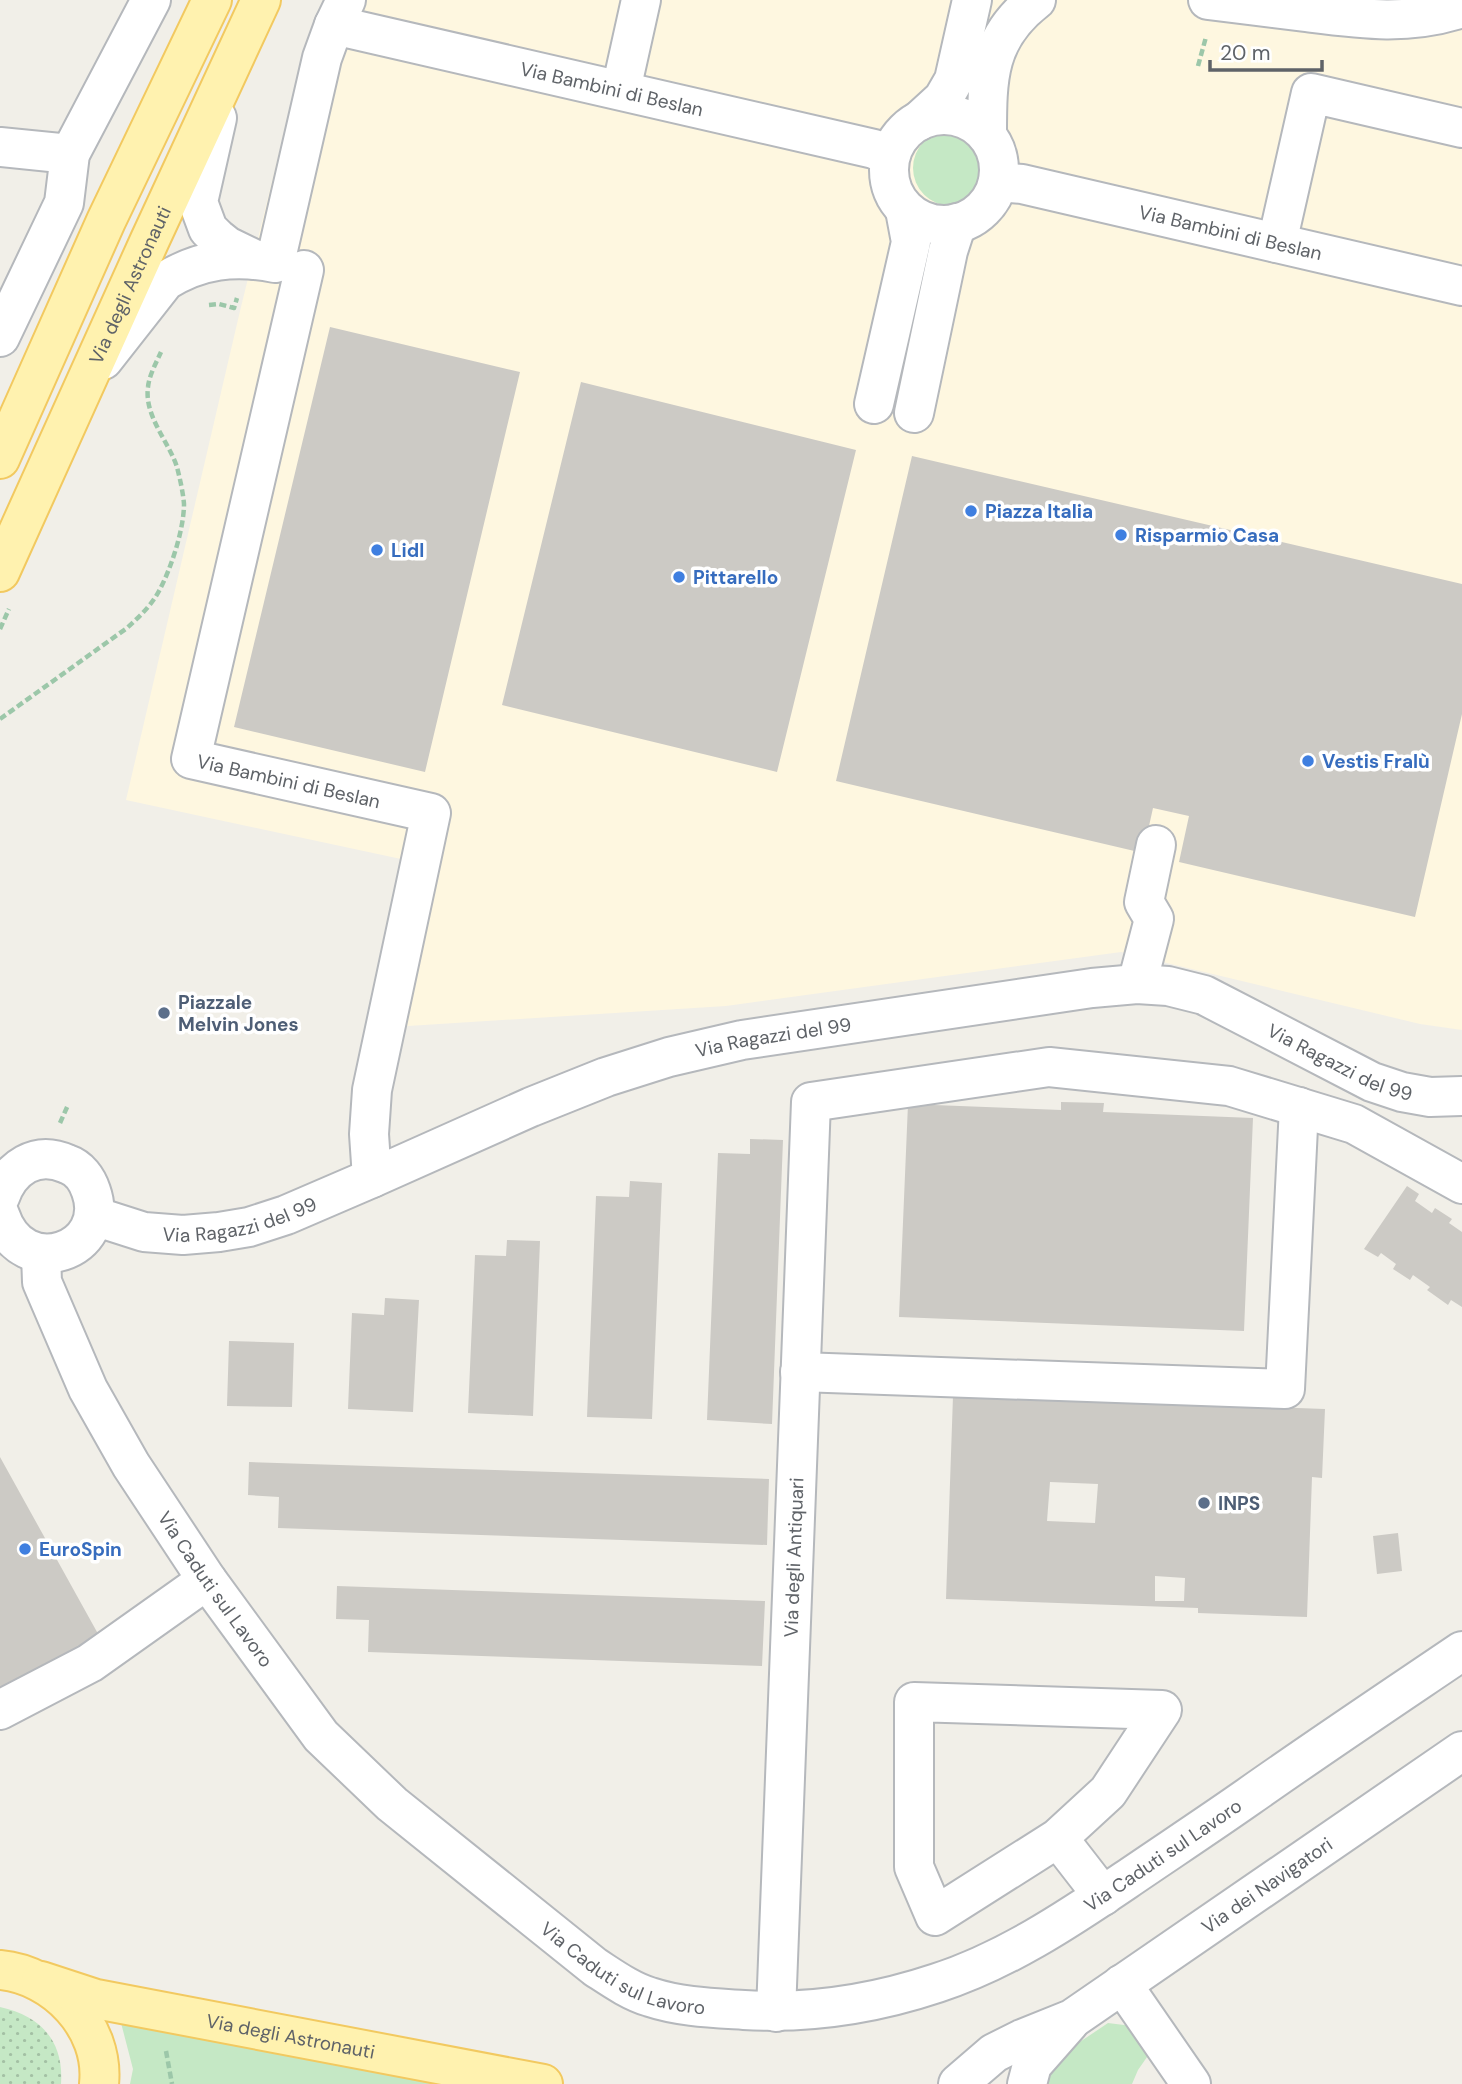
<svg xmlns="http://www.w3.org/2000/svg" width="1462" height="2084" viewBox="0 0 1462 2084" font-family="'DM Sans',sans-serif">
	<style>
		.commercial { fill: #fef7e0 }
		.grass { fill: #c5e8c5 }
		.garden { fill: url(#garden-dots) }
		.building { fill: #cccac5; fill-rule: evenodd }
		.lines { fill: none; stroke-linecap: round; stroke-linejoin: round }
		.minor-casing { stroke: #b5b8bc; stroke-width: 42 }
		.major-casing { stroke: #f2c960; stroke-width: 42 }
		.path { stroke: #9cc7a9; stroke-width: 4.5; stroke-dasharray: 7 3.5; stroke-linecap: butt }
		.minor { stroke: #fff; stroke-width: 38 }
		.major { stroke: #fff2af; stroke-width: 38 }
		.shop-dot { fill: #3f7fe0; stroke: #fff; stroke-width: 2.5 }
		.service-dot { fill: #5c6f8a; stroke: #fff; stroke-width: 2.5 }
		.labels { text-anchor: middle; stroke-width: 7; stroke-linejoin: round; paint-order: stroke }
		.street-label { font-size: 19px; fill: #5f6368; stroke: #fff }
		.shop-label { font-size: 19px; font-weight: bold; fill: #366cbe; stroke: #fff; text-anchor: start }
		.service-label { font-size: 19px; font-weight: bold; fill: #4e5e75; stroke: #fff; text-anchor: start }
	</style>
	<defs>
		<pattern id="garden-dots" width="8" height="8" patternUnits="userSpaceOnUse" patternTransform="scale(1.75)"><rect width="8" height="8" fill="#c5e8c5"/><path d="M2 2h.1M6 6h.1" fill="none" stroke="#a3c0a4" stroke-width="1.8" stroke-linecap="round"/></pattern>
	</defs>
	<rect width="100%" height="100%" fill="#f1efe8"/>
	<path class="commercial" d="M 323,0 L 1462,0 L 1462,1030 L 1420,1024 L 1121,952 L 726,1006 L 408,1026 L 369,1015 L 401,859 L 126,800 L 240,311 L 307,39 Z"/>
	<path class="grass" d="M913 168a38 38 0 1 1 76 0a38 38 0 1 1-76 0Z
		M 120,2019 L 440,2084 L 130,2084 L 133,2069 Z
		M 1108,2023 L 1140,2027 L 1154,2047 L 1138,2070 L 1132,2084 L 1041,2084 L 1056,2058 Z"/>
	<path class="garden" d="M 0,2007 C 41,2016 64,2041 61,2084 L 0,2084 Z"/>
	<path class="building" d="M 330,327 L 520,372 L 425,772 L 234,727 Z
		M 581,382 L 856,450 L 777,772 L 502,705 Z
		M 912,456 L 1462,584 L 1462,714 L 1415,917 L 1179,862 L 1189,816 L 1153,808 L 1143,853 L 836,781 Z
		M 1061,1102 L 1104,1103 L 1103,1112 L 1253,1118 L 1244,1331 L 899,1317 L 908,1104 L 1061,1110 Z
		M 750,1139 L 783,1140 L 772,1424 L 707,1420 L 718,1153 L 750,1154 Z
		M 630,1181 L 662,1183 L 652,1419 L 587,1417 L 596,1196 L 629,1197 Z
		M 1407,1186 L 1419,1194 L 1415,1201 L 1432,1213 L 1435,1208 L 1452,1219 L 1449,1223 L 1462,1232 L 1462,1307 L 1451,1300 L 1448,1305 L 1427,1290 L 1430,1287 L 1413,1275 L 1410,1280 L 1393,1269 L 1396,1264 L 1381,1253 L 1378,1257 L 1364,1249 Z
		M 507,1240 L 540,1241 L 533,1416 L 468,1413 L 475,1255 L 506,1256 Z
		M 385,1298 L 419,1300 L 413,1412 L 348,1409 L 352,1313 L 384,1315 Z
		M 229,1341 L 294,1343 L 292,1407 L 227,1406 Z
		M 953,1396 L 1325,1409 L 1322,1478 L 1312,1477 L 1307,1617 L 1198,1613 L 1198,1608 L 946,1599 ZM 1050,1482 L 1098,1484 L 1095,1523 L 1047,1521 ZM 1155,1576 L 1185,1578 L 1184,1601 L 1155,1601 Z
		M 0,1457 L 102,1641 L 0,1694 Z
		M 249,1462 L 769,1479 L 767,1545 L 278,1528 L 279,1497 L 248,1495 Z
		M 1398,1533 L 1402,1571 L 1377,1574 L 1373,1536 Z
		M 337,1586 L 765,1601 L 762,1666 L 368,1652 L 369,1620 L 336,1619 Z"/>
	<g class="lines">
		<defs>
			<g id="minor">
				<path d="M 1208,0 C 1240,4 1273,8 1305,12 C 1360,19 1408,26 1462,8"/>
				<path id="s1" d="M 334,25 L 874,149 L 890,156"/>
				<path d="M 621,90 L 641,0"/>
				<circle cx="944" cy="170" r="55"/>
				<path d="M 217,118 L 198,202 L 208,229 L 217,238 L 227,246 L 256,260"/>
				<path d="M 919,121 L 943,99 L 954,80 L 972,0"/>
				<path d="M 987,135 C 987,78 987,38 1036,0"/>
				<path d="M 0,147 L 70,154"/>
				<path id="s2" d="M 998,182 L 1022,184 L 1462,286"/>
				<path d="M 1277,243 L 1311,93 L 1462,128"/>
				<path id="s3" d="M 304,270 L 191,759 L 431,813 L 372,1090 L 369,1134 L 372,1178"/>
				<path d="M 0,337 L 64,203 L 70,154 L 151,0"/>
				<path d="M 103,360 L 165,281 C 200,259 235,255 275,263 L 322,58 L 334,25 L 346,0"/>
				<path d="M 874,404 L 911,242 L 905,210"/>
				<path d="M 914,413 L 948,251 L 957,223"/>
				<path d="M 1137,984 L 1154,919 L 1144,902 L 1156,845"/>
				<path d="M 0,1197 C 10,1168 36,1150 67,1164 C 79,1168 87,1179 91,1191 C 112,1250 23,1284 0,1215"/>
				<path id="s4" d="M 94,1216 L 144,1232 L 183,1235 L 219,1232 L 249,1227 L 286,1215 L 372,1178 L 531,1107 L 606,1077 L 669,1057 L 742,1040 L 1092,988 L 1137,984 L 1168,986 L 1204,995 L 1372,1082 L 1402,1092 L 1430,1097 L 1462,1096"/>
				<path id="s5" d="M 41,1254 L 42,1282 L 88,1389 L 131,1465 L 207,1580 L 321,1736 L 392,1804 L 595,1967 C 612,1978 630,1991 650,1997 C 680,2007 713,2008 744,2010 C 810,2014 874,2004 937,1983 C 1005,1961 1067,1920 1126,1880 C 1167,1852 1208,1825 1248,1797 C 1319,1747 1391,1699 1462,1651"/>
				<path d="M 800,1372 L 1285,1389 L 1299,1107"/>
				<path d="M 0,1710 L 90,1663 L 207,1580"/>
				<path d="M 1058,1838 L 935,1916 L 914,1867 L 914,1702 L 1162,1710 L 1108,1792 L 1058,1838 L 1103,1896"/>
				<path d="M 1122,1984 L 1191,2084"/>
				<path id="s6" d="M 776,2012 L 811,1102 L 1049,1067 L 1229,1086 L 1354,1124 L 1462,1184"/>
				<path id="s7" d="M 958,2084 L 994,2053 L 1022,2039 L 1072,2019 L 1462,1751"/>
				<path d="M 1027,2084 L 1032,2065 L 1069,2023"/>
			</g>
			<g id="major">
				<path d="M 0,459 L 106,221 L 212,0"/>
				<path id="s8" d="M 0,572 L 149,242 L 261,0"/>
				<path d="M 0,1970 C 55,1975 105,2027 99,2084"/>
				<path id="s9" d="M 41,1981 L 96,1999 L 543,2084"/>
			</g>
		</defs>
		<use href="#minor" class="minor-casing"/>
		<use href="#major" class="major-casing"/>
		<path class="path" d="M 1198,66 L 1206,37
			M 209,305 L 219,304 L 234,308 L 237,298
			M 0,629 L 9,609
			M 0,719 L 127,628 C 139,617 151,606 159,591 C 171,569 184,529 184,504 C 183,492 180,479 177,467 C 169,442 144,416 148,387 C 149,376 156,363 161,352
			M 60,1123 L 68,1105
			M 166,2051 L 172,2084"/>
		<use href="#minor" class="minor"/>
		<use href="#major" class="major"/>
	</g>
	<g class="shop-dot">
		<circle cx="971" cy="511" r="7"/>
		<circle cx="1121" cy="535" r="7"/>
		<circle cx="377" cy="550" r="7"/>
		<circle cx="679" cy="577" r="7"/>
		<circle cx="1308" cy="761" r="7"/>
		<circle cx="25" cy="1549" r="7"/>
	</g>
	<g class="service-dot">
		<circle cx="164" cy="1013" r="7"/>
		<circle cx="1204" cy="1503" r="7"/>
	</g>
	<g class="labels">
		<g class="street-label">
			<text dy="7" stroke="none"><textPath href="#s1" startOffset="285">Via Bambini di Beslan</textPath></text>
			<text dy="7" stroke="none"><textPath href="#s2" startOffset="238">Via Bambini di Beslan</textPath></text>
			<text dy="7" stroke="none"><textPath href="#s8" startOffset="315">Via degli Astronauti</textPath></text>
			<text dy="7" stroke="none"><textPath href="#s3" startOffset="602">Via Bambini di Beslan</textPath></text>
			<text dy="7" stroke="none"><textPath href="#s4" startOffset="718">Via Ragazzi del 99</textPath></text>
			<text dy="7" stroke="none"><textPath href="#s4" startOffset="1306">Via Ragazzi del 99</textPath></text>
			<text dy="7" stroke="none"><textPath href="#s4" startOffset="150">Via Ragazzi del 99</textPath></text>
			<text dy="7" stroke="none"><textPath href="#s6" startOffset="455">Via degli Antiquari</textPath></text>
			<text dy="7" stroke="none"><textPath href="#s5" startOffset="382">Via Caduti sul Lavoro</textPath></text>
			<text dy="7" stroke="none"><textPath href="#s5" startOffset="1536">Via Caduti sul Lavoro</textPath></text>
			<text dy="7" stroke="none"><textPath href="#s7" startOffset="369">Via dei Navigatori</textPath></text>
			<text dy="7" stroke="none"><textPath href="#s5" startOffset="948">Via Caduti sul Lavoro</textPath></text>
			<text dy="7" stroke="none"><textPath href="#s9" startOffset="256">Via degli Astronauti</textPath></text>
		</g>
		<g class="shop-label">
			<text x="985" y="518">Piazza Italia</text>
			<text x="1135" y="542">Risparmio Casa</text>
			<text x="391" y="557">Lidl</text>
			<text x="693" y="584">Pittarello</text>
			<text x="1322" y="768">Vestis Fralù</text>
			<text x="39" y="1556">EuroSpin</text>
		</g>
		<g class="service-label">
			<text x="178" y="1009">Piazzale<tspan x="178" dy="22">Melvin Jones</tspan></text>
			<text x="1218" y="1510">INPS</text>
		</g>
	</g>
	<path d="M1210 60v10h112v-10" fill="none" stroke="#5f6368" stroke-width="3.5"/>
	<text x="1220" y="60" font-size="21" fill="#5f6368" stroke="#ffffff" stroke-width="5" paint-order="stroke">20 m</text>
</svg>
